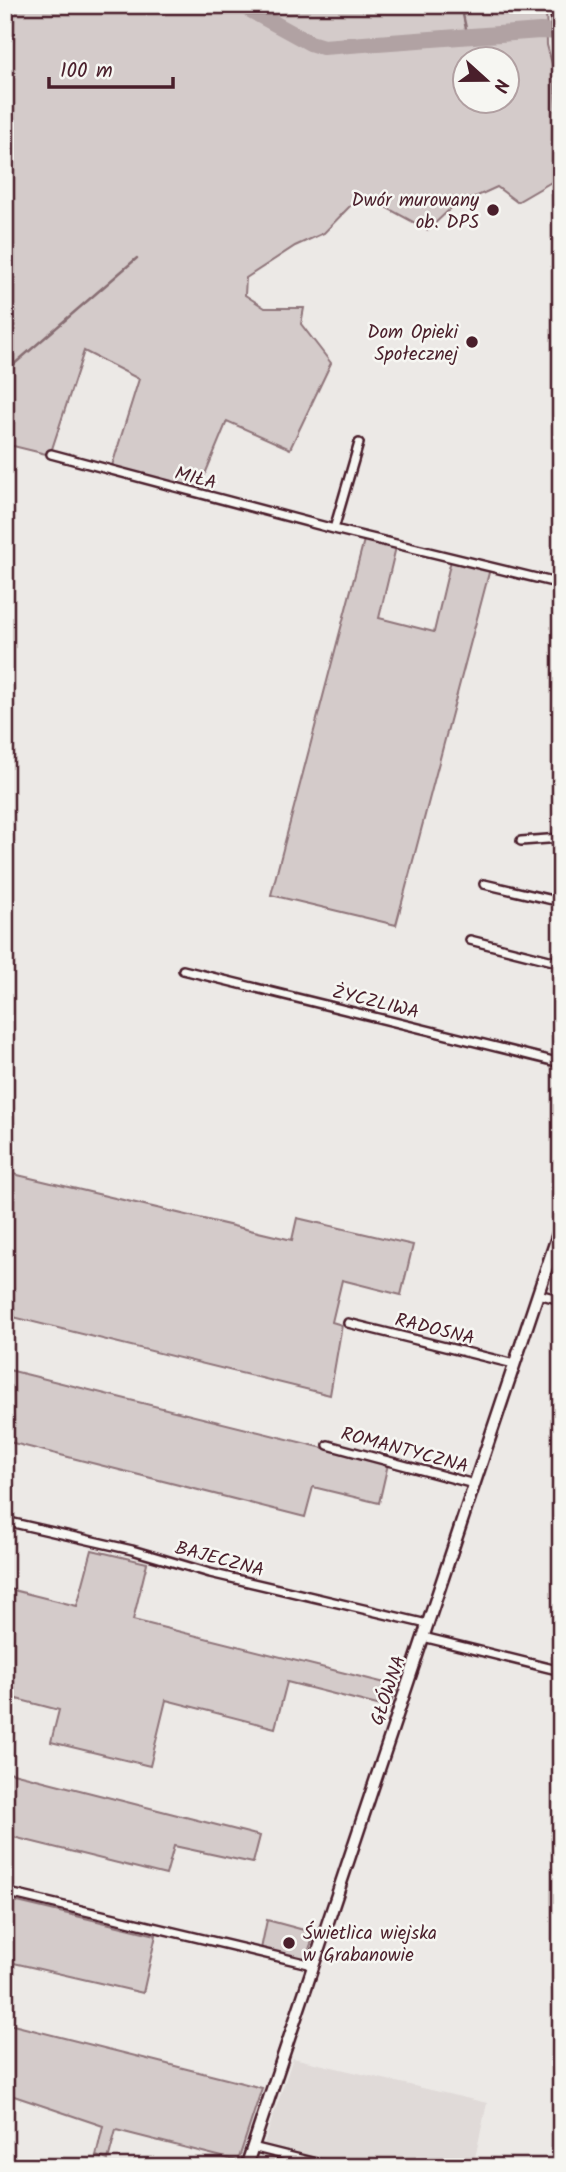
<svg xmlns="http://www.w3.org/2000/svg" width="566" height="2172" viewBox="0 0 566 2172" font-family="Kalam,sans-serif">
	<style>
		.built { fill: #e0dad8 }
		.green { fill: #d4cbca; stroke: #8f757a; stroke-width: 2; fill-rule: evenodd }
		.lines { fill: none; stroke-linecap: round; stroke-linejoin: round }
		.stream { stroke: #886e73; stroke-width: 2.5 }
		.river { stroke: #b1a2a3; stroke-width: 16 }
		.street-casing { stroke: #4a1f2b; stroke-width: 12 }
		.secondary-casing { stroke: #4a1f2b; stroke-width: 15 }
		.street { stroke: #f6f6f2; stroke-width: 7 }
		.secondary { stroke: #f6f6f2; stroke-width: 10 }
		.poi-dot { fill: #4a1f2b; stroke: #f6f6f2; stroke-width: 2.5 }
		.labels { text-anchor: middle; stroke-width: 5; stroke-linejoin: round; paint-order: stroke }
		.poi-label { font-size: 19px; fill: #4a1f2b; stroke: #f6f6f2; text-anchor: end }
		.street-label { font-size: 19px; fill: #4a1f2b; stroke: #f6f6f2 }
	</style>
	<rect width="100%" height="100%" fill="#ece9e6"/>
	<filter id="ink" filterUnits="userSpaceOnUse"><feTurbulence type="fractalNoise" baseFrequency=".0143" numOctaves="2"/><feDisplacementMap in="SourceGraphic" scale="14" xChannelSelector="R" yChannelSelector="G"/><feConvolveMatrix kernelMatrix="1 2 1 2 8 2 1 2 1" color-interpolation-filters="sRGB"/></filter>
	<g filter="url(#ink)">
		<path class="built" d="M 293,2058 L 487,2103 L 473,2167 L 352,2167 L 263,2146 Z"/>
		<path class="green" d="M 5,5 L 546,5 L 547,45 L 554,71 L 560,177 L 517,202 L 497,187 L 451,208 L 428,230 L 369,198 L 354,202 L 324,233 L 295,246 L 246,278 L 245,295 L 265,308 L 304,308 L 301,324 L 331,363 L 290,449 L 227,421 L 196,496 L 110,472 L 139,379 L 84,351 L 50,455 L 5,444 ZM 464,60 L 506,60 L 506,102 L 464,102 Z
			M 364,540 L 396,547 L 379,618 L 434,632 L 451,560 L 490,569 L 396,925 L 271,895 Z
			M 5,1172 L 292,1240 L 297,1218 L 413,1245 L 401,1295 L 342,1280 L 332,1322 L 342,1325 L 330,1395 L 5,1315 Z
			M 5,1369 L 388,1464 L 379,1503 L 313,1487 L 305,1517 L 5,1441 Z
			M 92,1550 L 147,1563 L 133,1620 L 397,1686 L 389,1708 L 287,1682 L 275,1728 L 166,1700 L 150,1766 L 51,1742 L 59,1710 L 5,1696 L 5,1588 L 77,1606 Z
			M 5,1771 L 260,1836 L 253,1863 L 174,1846 L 166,1875 L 5,1835 Z
			M 5,1899 L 156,1935 L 143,1993 L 5,1961 Z
			M 267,1920 L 315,1933 L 305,1960 L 261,1949 Z
			M 5,2023 L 262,2088 L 238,2161 L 116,2130 L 108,2160 L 96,2156 L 103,2126 L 5,2093 Z"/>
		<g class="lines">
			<path class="stream" d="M 461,5 L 468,38
				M 5,372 L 137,258"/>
			<path class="river" d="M 241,5 L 310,43 L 323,47 L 540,31 L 561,32"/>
			<defs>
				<path id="street" d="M 51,454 L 334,529 L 561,584
					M 334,529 L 359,443
					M 521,841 L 561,838
					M 484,884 L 561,902
					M 470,940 L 561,963
					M 183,970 L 561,1063
					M 538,1294 L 561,1300
					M 348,1323 L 514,1364
					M 328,1445 L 474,1484
					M 5,1521 L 132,1550 L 210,1573 L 427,1624
					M 423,1637 L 561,1671
					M 5,1892 L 313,1965
					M 252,2147 L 332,2167"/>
				<path id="secondary" d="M 556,5 L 561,65
					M 246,2167 L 561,1225"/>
			</defs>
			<use href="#street" class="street-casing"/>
			<use href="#secondary" class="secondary-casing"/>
			<use href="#street" class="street"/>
			<use href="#secondary" class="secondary"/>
		</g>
	</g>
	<g class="poi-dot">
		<circle cx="493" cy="210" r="7"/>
		<circle cx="472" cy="342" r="7"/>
		<circle cx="289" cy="1943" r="7"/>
	</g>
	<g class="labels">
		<g class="poi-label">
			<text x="479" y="206">Dwór murowany<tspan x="479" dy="22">ob. DPS</tspan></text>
			<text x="458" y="338">Dom Opieki<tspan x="458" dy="22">Społecznej</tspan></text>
			<text x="303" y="1939" text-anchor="start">Świetlica wiejska<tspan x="303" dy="22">w Grabanowie</tspan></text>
		</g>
		<g class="street-label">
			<text transform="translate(196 477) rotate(15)" y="7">MIŁA</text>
			<text transform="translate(376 1001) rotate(14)" y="7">ŻYCZLIWA</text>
			<text transform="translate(435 1328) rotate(14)" y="7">RADOSNA</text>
			<text transform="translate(405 1449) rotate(15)" y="7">ROMANTYCZNA</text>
			<text transform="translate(220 1558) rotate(15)" y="7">BAJECZNA</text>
			<text transform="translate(387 1690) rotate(-71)" y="7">GŁÓWNA</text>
		</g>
	</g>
	<rect width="566" height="2172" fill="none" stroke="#f6f6f2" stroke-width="28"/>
	<rect x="14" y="14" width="538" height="2144" fill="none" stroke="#4a1f2b" stroke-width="2.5" filter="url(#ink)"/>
	<g transform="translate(486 80) rotate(111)"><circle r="33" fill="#f6f6f2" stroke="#b1a0a2" stroke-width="2"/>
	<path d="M0-5L12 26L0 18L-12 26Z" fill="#4a1f2b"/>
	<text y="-10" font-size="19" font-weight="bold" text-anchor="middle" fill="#4a1f2b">N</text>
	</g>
	<path d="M49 77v10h124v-10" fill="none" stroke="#4a1f2b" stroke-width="3.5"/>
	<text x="60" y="77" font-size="21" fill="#4a1f2b" stroke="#f6f6f2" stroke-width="5" paint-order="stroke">100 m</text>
</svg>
